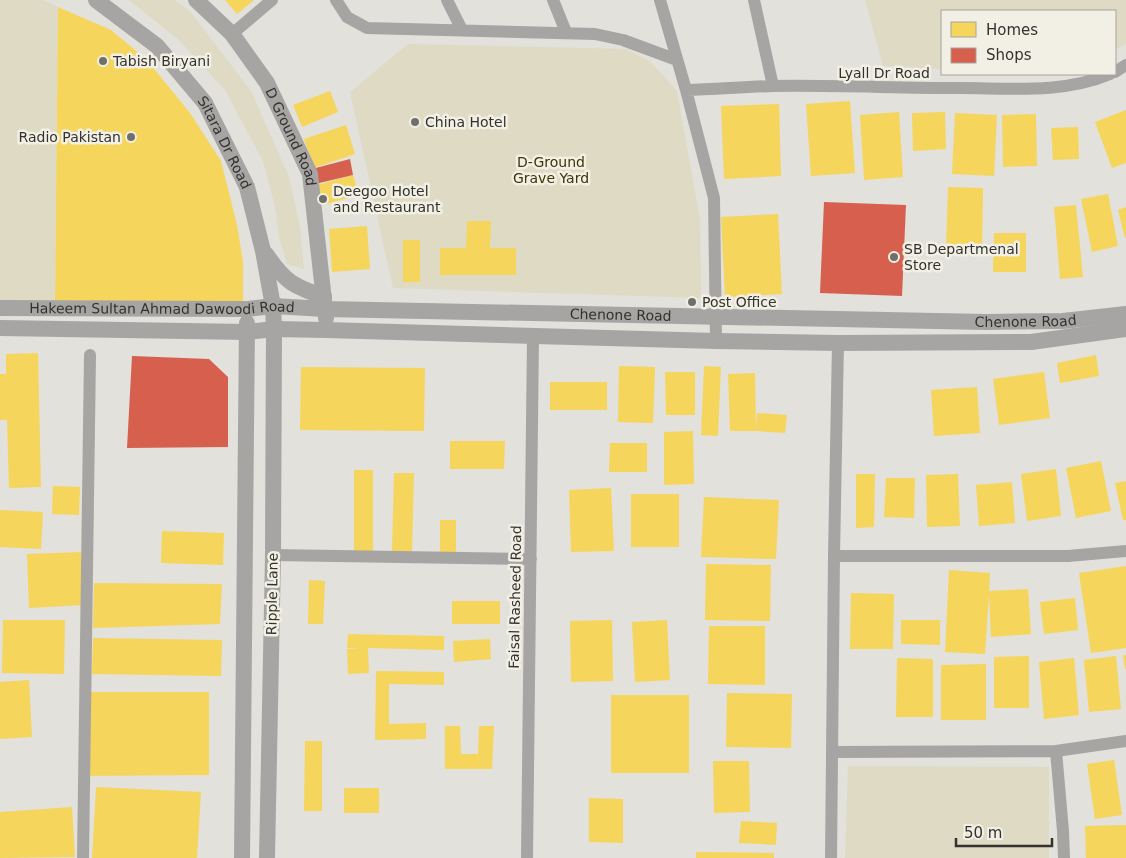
<svg xmlns="http://www.w3.org/2000/svg" width="1126" height="858" viewBox="0 0 1126 858" font-family="'DejaVu Sans',sans-serif">
	<style>
		.green { fill: #dedac3 }
		.homes { fill: #f6d55c }
		.shops { fill: #d6604d }
		.lines { fill: none; stroke-linecap: round; stroke-linejoin: round }
		.minor { stroke: #a6a5a3; stroke-width: 12 }
		.tertiary { stroke: #a6a5a3; stroke-width: 16 }
		.poi-dot { fill: #706f6b; stroke: #f2f0e5; stroke-width: 2 }
		.labels { text-anchor: middle; stroke-width: 5; stroke-linejoin: round; paint-order: stroke }
		.poi-label { font-size: 14px; fill: #33322e; stroke: #f2f0e5; text-anchor: start }
		.street-label { font-size: 14px; fill: #33322e; stroke: #f2f0e5 }
		.park-label { font-size: 14px; fill: #3e3502; stroke: #f2f0e5 }
	</style>
	<rect width="100%" height="100%" fill="#e2e1db"/>
	<path class="green" d="M 0,0 L 43,0 L 58,7 L 55,306 L 0,305 Z
		M 129,0 L 174,0 L 189,10 L 251,91 L 289,177 L 300,228 L 304,269 L 287,264 L 279,237 L 275,207 L 263,161 L 225,90 L 179,40 Z
		M 865,0 L 1126,0 L 1126,43 L 1123,46 L 1115,49 L 1115,11 L 942,11 L 942,69 L 883,66 Z
		M 408,44 L 626,49 L 648,60 L 661,73 L 677,91 L 700,220 L 701,298 L 393,288 L 350,92 Z
		M 848,766 L 1049,767 L 1049,858 L 845,858 Z"/>
	<path class="homes" d="M 225,0 L 254,0 L 237,14 Z
		M 58,7 L 111,30 L 135,50 L 155,70 L 190,113 L 221,161 L 237,225 L 243,262 L 243,304 L 55,306 Z
		M 330,91 L 338,112 L 302,127 L 293,105 Z
		M 850,101 L 855,173 L 811,176 L 806,104 Z
		M 779,104 L 781,176 L 724,179 L 721,106 Z
		M 1126,110 L 1126,163 L 1112,168 L 1095,122 Z
		M 899,112 L 903,177 L 864,180 L 860,115 Z
		M 945,112 L 946,149 L 913,151 L 912,113 Z
		M 955,113 L 997,115 L 994,176 L 952,174 Z
		M 1036,114 L 1037,166 L 1003,167 L 1002,115 Z
		M 346,125 L 355,154 L 314,168 L 304,139 Z
		M 1078,127 L 1079,159 L 1053,160 L 1051,128 Z
		M 353,175 L 359,195 L 323,205 L 317,185 Z
		M 948,187 L 983,188 L 982,249 L 946,248 Z
		M 1108,194 L 1118,246 L 1092,252 L 1081,199 Z
		M 1076,205 L 1083,277 L 1060,279 L 1054,207 Z
		M 1126,207 L 1126,238 L 1125,238 L 1118,210 Z
		M 778,214 L 782,294 L 725,297 L 721,217 Z
		M 467,221 L 491,221 L 490,248 L 516,248 L 516,275 L 440,275 L 440,248 L 466,248 Z
		M 367,226 L 370,269 L 332,272 L 329,229 Z
		M 994,233 L 1026,233 L 1026,272 L 993,272 Z
		M 403,240 L 420,240 L 420,282 L 403,282 Z
		M 38,353 L 41,487 L 9,488 L 7,420 L 0,420 L 0,374 L 6,374 L 6,354 Z
		M 1096,355 L 1099,376 L 1060,383 L 1057,363 Z
		M 619,366 L 655,367 L 653,423 L 618,422 Z
		M 704,366 L 721,367 L 718,436 L 701,435 Z
		M 301,367 L 425,368 L 424,431 L 300,430 Z
		M 665,372 L 695,372 L 695,415 L 666,415 Z
		M 1044,372 L 1050,418 L 999,425 L 993,379 Z
		M 755,373 L 756,431 L 730,431 L 728,374 Z
		M 550,382 L 607,382 L 607,410 L 550,410 Z
		M 977,387 L 980,433 L 934,436 L 931,390 Z
		M 757,413 L 787,415 L 785,433 L 756,431 Z
		M 693,431 L 694,484 L 664,485 L 664,432 Z
		M 450,441 L 505,441 L 504,469 L 450,469 Z
		M 610,443 L 647,443 L 647,472 L 609,472 Z
		M 1101,461 L 1111,511 L 1076,518 L 1066,468 Z
		M 1056,469 L 1061,516 L 1027,521 L 1021,474 Z
		M 354,470 L 373,470 L 373,552 L 354,552 Z
		M 394,473 L 414,473 L 412,551 L 392,551 Z
		M 856,474 L 875,474 L 874,527 L 856,528 Z
		M 958,474 L 960,526 L 927,527 L 926,475 Z
		M 886,478 L 915,478 L 914,518 L 884,517 Z
		M 1126,481 L 1126,520 L 1123,520 L 1115,483 Z
		M 1012,482 L 1015,523 L 979,526 L 976,485 Z
		M 53,486 L 80,487 L 79,515 L 52,514 Z
		M 611,488 L 614,551 L 571,552 L 569,490 Z
		M 631,494 L 679,494 L 679,547 L 631,547 Z
		M 704,497 L 779,500 L 776,559 L 701,557 Z
		M 0,510 L 43,512 L 41,549 L 0,547 Z
		M 440,520 L 456,520 L 456,553 L 440,553 Z
		M 162,531 L 224,533 L 223,565 L 161,563 Z
		M 81,552 L 83,605 L 29,608 L 27,554 Z
		M 706,564 L 771,565 L 770,621 L 705,620 Z
		M 1126,566 L 1126,648 L 1091,653 L 1079,573 Z
		M 949,570 L 990,573 L 989,591 L 1028,589 L 1031,634 L 991,637 L 989,595 L 985,654 L 945,652 Z
		M 309,580 L 325,581 L 323,624 L 308,624 Z
		M 94,583 L 222,584 L 220,624 L 93,628 Z
		M 851,593 L 894,594 L 893,649 L 850,649 Z
		M 1075,598 L 1078,630 L 1044,634 L 1040,602 Z
		M 452,601 L 500,601 L 500,624 L 452,624 Z
		M 3,620 L 65,620 L 64,674 L 2,673 Z
		M 612,620 L 613,681 L 571,682 L 570,621 Z
		M 667,620 L 670,680 L 635,682 L 632,622 Z
		M 901,620 L 940,620 L 940,645 L 901,644 Z
		M 709,626 L 765,626 L 765,685 L 708,684 Z
		M 348,634 L 444,636 L 444,650 L 368,648 L 369,673 L 348,674 L 347,649 L 360,648 L 347,648 Z
		M 93,638 L 222,640 L 221,676 L 92,674 Z
		M 490,639 L 491,659 L 454,662 L 453,641 Z
		M 1123,655 L 1126,655 L 1126,669 L 1125,669 Z
		M 1029,656 L 1029,708 L 994,708 L 994,657 Z
		M 1116,656 L 1121,709 L 1089,712 L 1084,660 Z
		M 897,658 L 933,659 L 933,717 L 896,717 Z
		M 1074,658 L 1079,715 L 1044,719 L 1039,662 Z
		M 986,664 L 986,720 L 941,720 L 941,665 Z
		M 376,671 L 444,672 L 444,685 L 389,684 L 389,724 L 426,723 L 426,739 L 375,740 Z
		M 29,680 L 32,737 L 0,739 L 0,682 Z
		M 81,692 L 209,692 L 209,775 L 80,776 Z
		M 727,693 L 792,694 L 791,748 L 726,747 Z
		M 611,695 L 689,695 L 689,773 L 611,773 Z
		M 445,726 L 460,726 L 461,754 L 478,754 L 479,726 L 494,726 L 492,769 L 445,769 Z
		M 305,741 L 322,741 L 322,811 L 304,811 Z
		M 1114,760 L 1122,815 L 1095,819 L 1087,764 Z
		M 713,761 L 749,761 L 750,812 L 714,813 Z
		M 96,787 L 201,792 L 197,858 L 92,858 Z
		M 344,788 L 379,788 L 379,813 L 344,813 Z
		M 589,798 L 623,799 L 623,843 L 589,842 Z
		M 72,807 L 75,857 L 0,858 L 0,812 Z
		M 741,821 L 777,823 L 776,845 L 739,843 Z
		M 1126,825 L 1126,858 L 1086,858 L 1085,826 Z
		M 696,852 L 774,853 L 774,858 L 696,858 Z"/>
	<path class="shops" d="M 350,159 L 353,175 L 315,184 L 312,169 Z
		M 824,202 L 906,205 L 902,296 L 820,293 Z
		M 132,356 L 209,359 L 228,377 L 228,447 L 127,448 Z"/>
	<g class="lines">
		<path class="minor" d="M 336,0 L 347,17 L 367,28 L 595,34 L 623,40 L 677,60
			M 447,0 L 462,30
			M 553,0 L 566,32
			M 660,0 L 686,90 L 714,198 L 716,341
			M 754,0 L 773,86
			M 232,34 L 272,0
			M 1115,72 L 1126,65
			M 686,90 C 715,89 744,87 773,86 C 835,85 897,88 959,88 C 1009,88 1063,94 1110,74
			M 273,555 L 531,559
			M 834,556 L 1068,556 L 1126,551
			M 1056,751 L 1063,831 L 1064,858
			M 832,752 L 1056,751 L 1126,741
			M 83,858 L 90,355
			M 527,858 L 533,336
			M 831,858 L 834,556 L 838,343"/>
		<g class="tertiary">
			<path id="s1" d="M 96,0 L 157,46 L 205,103 L 247,187 L 263,251 L 273,306 L 274,329 L 273,555 L 267,858"/>
			<path id="s2" d="M 196,0 L 232,34 L 267,83 L 310,174 L 326,318"/>
			<path d="M 266,254 C 285,282 293,286 324,297"/>
			<path id="s3" d="M 0,308 L 248,309 L 273,306 L 325,309 L 986,322 L 1063,321 L 1126,314"/>
			<path d="M 0,328 L 247,332 L 274,329 L 326,330 L 716,341 L 838,343 L 1031,342 L 1126,329"/>
			<path d="M 242,858 L 247,323"/>
		</g>
	</g>
	<g class="poi-dot">
		<circle cx="103" cy="61" r="5"/>
		<circle cx="415" cy="122" r="5"/>
		<circle cx="131" cy="137" r="5"/>
		<circle cx="323" cy="199" r="5"/>
		<circle cx="894" cy="257" r="5"/>
		<circle cx="692" cy="302" r="5"/>
	</g>
	<g class="labels">
		<g class="poi-label">
			<text x="113" y="66">Tabish Biryani</text>
			<text x="425" y="127">China Hotel</text>
			<text x="121" y="142" text-anchor="end">Radio Pakistan</text>
			<text x="333" y="196">Deegoo Hotel<tspan x="333" dy="16">and Restaurant</tspan></text>
			<text x="904" y="254">SB Departmenal<tspan x="904" dy="16">Store</tspan></text>
			<text x="702" y="307">Post Office</text>
		</g>
		<g class="street-label">
			<text x="884" y="78">Lyall Dr Road</text>
			<text dy="5" stroke="none"><textPath href="#s2" startOffset="169">D Ground Road</textPath></text>
			<text dy="5" stroke="none"><textPath href="#s1" startOffset="195">Sitara Dr Road</textPath></text>
			<text dy="5" stroke="none"><textPath href="#s3" startOffset="162">Hakeem Sultan Ahmad Dawoodi Road</textPath></text>
			<text dy="5" stroke="none"><textPath href="#s3" startOffset="621">Chenone Road</textPath></text>
			<text dy="5" stroke="none"><textPath href="#s3" startOffset="1026">Chenone Road</textPath></text>
			<text transform="translate(272 594) rotate(-89)" y="5">Ripple Lane</text>
			<text transform="translate(515 597) rotate(-89)" y="5">Faisal Rasheed Road</text>
		</g>
		<g class="park-label">
			<text x="551" y="167">D-Ground<tspan x="551" dy="16">Grave Yard</tspan></text>
		</g>
	</g>
	<rect x="941" y="10" width="175" height="65" fill="#f2f0e5" stroke="#a6a49c"/>
	<rect x="951" y="22" width="25" height="15" fill="#f6d55c" stroke="#a6a49c"/>
	<text x="986" y="35" font-size="15" fill="#33322e">Homes</text>
	<rect x="951" y="48" width="25" height="15" fill="#d6604d" stroke="#a6a49c"/>
	<text x="986" y="60" font-size="15" fill="#33322e">Shops</text>
	<path d="M956 838v8h96v-8" fill="none" stroke="#33322e" stroke-width="2.5"/>
	<text x="964" y="838" font-size="15" fill="#33322e" stroke="#f2f0e5" stroke-width="4" paint-order="stroke">50 m</text>
</svg>
